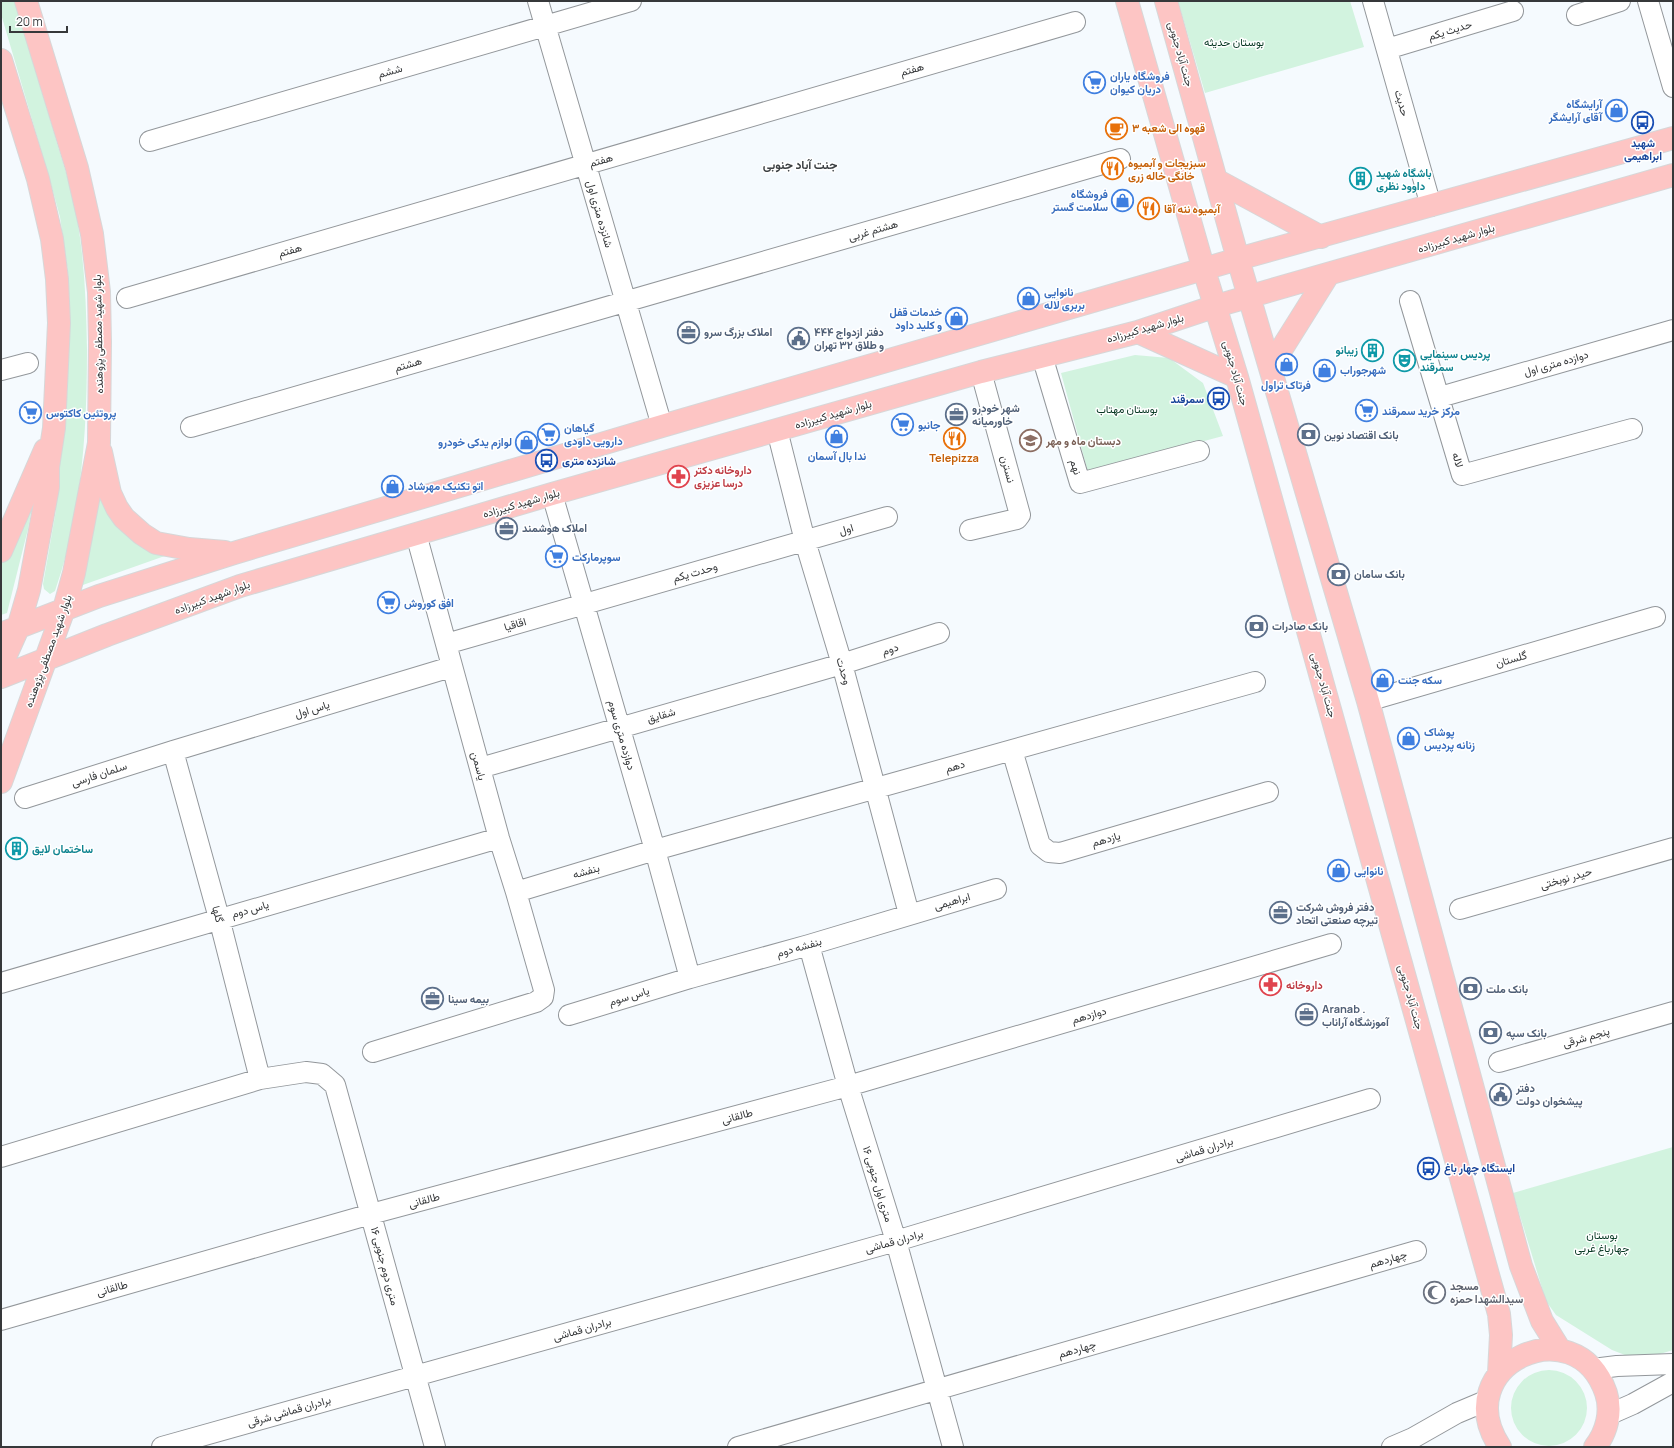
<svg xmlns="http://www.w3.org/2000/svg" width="1674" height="1448" viewBox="0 0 1674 1448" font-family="Manrope,Vazirmatn,sans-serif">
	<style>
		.green { fill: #d2f3df }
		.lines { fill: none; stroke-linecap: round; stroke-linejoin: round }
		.minor-casing { stroke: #93979b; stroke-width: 22 }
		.major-casing { stroke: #d7d7d8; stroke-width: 24 }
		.minor { stroke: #fff; stroke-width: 20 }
		.major { stroke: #fdc5c4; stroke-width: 22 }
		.labels { text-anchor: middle; stroke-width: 3; stroke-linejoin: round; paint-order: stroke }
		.street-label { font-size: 11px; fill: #36383a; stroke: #fff }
		.park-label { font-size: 11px; fill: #053621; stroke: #fff }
		.shop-label { font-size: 11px; font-weight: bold; fill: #366cbe; stroke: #fff; text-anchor: start }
		.food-label { font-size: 11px; font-weight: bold; fill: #c56008; stroke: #fff; text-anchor: start }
		.transit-label { font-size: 11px; font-weight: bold; fill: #164399; stroke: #fff; text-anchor: start }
		.culture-label { font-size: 11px; font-weight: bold; fill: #0d838f; stroke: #fff; text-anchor: start }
		.service-label { font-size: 11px; font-weight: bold; fill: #4e5e75; stroke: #fff; text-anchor: start }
		.education-label { font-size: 11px; font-weight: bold; fill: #785e54; stroke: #fff; text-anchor: start }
		.health-label { font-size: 11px; font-weight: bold; fill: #be3a42; stroke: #fff; text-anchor: start }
		.worship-label { font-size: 11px; font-weight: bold; fill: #5b616d; stroke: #fff; text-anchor: start }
		.neighbourhood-label { font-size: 12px; font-weight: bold; fill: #3c4043; stroke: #fff }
	</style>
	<rect width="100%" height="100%" fill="#f5fafe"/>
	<path class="green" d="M 1,1 L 15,1 C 27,44 40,86 53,129 C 58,148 65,167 70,187 C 84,240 86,295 87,349 C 87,432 82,513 55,591 L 50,594 L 44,589 L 43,584 L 56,510 L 48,467 L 66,423 L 70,314 L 68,272 L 60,217 L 51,184 L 1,14 Z
		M 1178,1 L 1350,1 L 1364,47 L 1205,93 Z
		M 1135,355 L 1169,358 L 1203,383 L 1223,436 L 1088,472 L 1061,373 Z
		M 39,471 L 28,529 L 7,613 L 1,615 L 1,565 Z
		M 98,494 L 105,494 L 176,552 L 80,586 Z
		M 1673,1147 L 1673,1350 L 1650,1357 L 1638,1357 L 1625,1355 L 1612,1350 L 1556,1315 L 1546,1301 L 1513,1193 Z
		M1511 1408a38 38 0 1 1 76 0a38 38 0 1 1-76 0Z"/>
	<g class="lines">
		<defs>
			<path id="minor" d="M 538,1 L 662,426
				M 1373,1 L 1431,206
				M 1648,1 L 1673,87
				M 1577,15 L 1620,1
				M 1387,49 L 1513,11
				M 150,141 L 631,1
				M 127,298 L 1075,22
				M 1410,301 L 1462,475 L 1632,429
				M 1042,356 L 1080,483 L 1199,451
				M 1,370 L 28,363
				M 1440,397 L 1673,330
				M 191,427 L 1120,159
				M 777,430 L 805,541 L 842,664 L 909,914
				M 552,494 L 655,850 L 690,978
				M 970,530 L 1017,519 L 1020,515 L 981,372
				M 446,644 L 887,517
				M 1368,701 L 1655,617
				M 1012,750 L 1040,845 L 1049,852 L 1060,853 L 1268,792
				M 173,751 L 219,918 L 260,1079
				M 480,768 L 842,664 L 939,633
				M 25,798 L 173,751 L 451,667
				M 516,892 L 655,850 L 1255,682
				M 1460,909 L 1673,848
				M 809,945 L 848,1086 L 896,1241 L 953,1447
				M 1,983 L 499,838
				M 569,1015 L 690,978 L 809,945 L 996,889
				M 373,1052 L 536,1002 L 543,997 L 544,990 L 516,892 L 499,838 L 416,534
				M 1499,1062 L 1673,1012
				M 1,1157 L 260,1079 L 306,1072 L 322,1074 L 335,1085 L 435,1447
				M 1,1320 L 371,1214 L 848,1086 L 1331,944
				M 1593,1369 L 1617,1366 L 1673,1364
				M 1608,1415 L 1633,1404 L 1673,1382
				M 162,1447 L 896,1241 L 1370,1099
				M 738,1447 L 1416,1251
				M 1392,1447 L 1413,1438 L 1457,1413 L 1488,1400"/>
			<path id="major" d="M 1127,1 L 1204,270 L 1237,377 L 1499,1314 L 1501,1335 L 1499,1373
				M 1166,1 L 1238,259 L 1368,701 L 1521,1266 L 1542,1321 L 1560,1350
				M 1,60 L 38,179 L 52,239 L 57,279 L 59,323 L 54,428 L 48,467 L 48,487 L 29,590 L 18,628 L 1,666
				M 1216,180 L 1321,237
				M 1138,332 L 1237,377
				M 1271,366 L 1328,275
				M 101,452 L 110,493 L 117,508 L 124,518 L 142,534 L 156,543 L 189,549 L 225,552
				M 1,551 L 45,450
				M 1,634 L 99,596 L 234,553 L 662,426 L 1238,259 L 1673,138
				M 1,677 L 107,635 L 240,586 L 552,494 L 981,372 L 1138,332 L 1216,306 L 1673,175
				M 1,782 L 64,609 L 74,573 L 99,443 L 100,342 L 99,292 L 92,234 L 77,168 L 26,1
				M 1500,1447 C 1446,1365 1576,1305 1606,1393 C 1612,1411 1607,1432 1595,1447"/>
		</defs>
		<use href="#minor" class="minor-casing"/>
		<use href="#major" class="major-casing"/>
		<use href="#minor" class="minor"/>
		<use href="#major" class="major"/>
	</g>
	<defs>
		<symbol id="supermarket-ring" viewBox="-11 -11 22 22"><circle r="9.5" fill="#fff" stroke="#3f7fe0" stroke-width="1.5"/><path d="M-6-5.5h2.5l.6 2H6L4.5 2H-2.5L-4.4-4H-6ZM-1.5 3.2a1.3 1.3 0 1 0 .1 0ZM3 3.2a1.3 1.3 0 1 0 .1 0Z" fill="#3f7fe0"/></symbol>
		<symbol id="shop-ring" viewBox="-11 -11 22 22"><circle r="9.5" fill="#fff" stroke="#3f7fe0" stroke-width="1.5"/><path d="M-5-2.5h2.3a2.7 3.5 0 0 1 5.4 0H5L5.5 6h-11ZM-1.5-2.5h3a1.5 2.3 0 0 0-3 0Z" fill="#3f7fe0"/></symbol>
		<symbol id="bus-ring" viewBox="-11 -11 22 22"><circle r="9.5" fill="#fff" stroke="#1a4fb4" stroke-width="1.5"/><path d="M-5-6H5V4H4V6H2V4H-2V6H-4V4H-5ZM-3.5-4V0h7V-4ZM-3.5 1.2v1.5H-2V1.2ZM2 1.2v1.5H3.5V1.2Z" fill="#1a4fb4"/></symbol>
		<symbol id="cafe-ring" viewBox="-11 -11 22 22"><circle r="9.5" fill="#fff" stroke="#e8710a" stroke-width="1.5"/><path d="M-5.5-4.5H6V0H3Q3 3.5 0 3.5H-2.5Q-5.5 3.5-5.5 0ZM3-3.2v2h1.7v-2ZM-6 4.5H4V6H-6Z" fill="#e8710a"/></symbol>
		<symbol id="restaurant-ring" viewBox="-11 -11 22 22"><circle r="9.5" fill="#fff" stroke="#e8710a" stroke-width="1.5"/><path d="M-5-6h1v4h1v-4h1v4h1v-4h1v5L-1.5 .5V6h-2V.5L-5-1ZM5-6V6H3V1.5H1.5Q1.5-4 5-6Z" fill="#e8710a"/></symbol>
		<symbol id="building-ring" viewBox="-11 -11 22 22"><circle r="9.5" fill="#fff" stroke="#0f9aa8" stroke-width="1.5"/><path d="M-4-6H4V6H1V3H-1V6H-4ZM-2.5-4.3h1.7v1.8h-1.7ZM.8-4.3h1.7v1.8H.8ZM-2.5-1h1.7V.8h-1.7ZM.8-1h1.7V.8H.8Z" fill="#0f9aa8"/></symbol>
		<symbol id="office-ring" viewBox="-11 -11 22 22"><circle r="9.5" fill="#fff" stroke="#5c6f8a" stroke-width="1.5"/><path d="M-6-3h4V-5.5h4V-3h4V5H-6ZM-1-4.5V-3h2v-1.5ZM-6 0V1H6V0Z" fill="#5c6f8a"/></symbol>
		<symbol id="civic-ring" viewBox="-11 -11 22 22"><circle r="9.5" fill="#fff" stroke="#5c6f8a" stroke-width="1.5"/><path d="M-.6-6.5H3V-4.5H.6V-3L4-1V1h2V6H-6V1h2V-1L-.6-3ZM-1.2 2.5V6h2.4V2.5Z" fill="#5c6f8a"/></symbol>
		<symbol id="theatre-ring" viewBox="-11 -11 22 22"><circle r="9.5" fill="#fff" stroke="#0f9aa8" stroke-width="1.5"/><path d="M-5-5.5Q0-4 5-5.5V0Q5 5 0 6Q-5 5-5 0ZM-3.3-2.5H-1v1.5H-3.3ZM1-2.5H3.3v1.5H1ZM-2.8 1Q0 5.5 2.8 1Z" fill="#0f9aa8"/></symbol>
		<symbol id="bank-ring" viewBox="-11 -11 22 22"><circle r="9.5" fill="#fff" stroke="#5c6f8a" stroke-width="1.5"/><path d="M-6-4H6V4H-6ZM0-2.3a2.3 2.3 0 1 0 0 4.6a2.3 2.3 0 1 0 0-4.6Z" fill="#5c6f8a"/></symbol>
		<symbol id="school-ring" viewBox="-11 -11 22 22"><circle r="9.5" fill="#fff" stroke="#8d6e63" stroke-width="1.5"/><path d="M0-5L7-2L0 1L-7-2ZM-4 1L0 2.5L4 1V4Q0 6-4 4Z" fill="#8d6e63"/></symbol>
		<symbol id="pharmacy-ring" viewBox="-11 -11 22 22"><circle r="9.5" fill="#fff" stroke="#e0444e" stroke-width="1.5"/><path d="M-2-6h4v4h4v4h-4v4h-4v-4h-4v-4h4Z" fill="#e0444e"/></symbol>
		<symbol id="mosque-ring" viewBox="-11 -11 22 22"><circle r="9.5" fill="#fff" stroke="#6b7280" stroke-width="1.5"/><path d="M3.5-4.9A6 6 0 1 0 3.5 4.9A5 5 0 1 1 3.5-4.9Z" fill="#6b7280"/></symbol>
	</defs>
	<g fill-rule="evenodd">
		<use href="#supermarket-ring" x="1082" y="70" width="25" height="25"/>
		<use href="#shop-ring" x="1604" y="98" width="25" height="25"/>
		<use href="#bus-ring" x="1630" y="110" width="25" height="25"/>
		<use href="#cafe-ring" x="1104" y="116" width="25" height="25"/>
		<use href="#restaurant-ring" x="1100" y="156" width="25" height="25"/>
		<use href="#building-ring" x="1348" y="166" width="25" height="25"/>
		<use href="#shop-ring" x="1110" y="188" width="25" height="25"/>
		<use href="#restaurant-ring" x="1136" y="196" width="25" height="25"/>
		<use href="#shop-ring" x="1016" y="286" width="25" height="25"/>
		<use href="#shop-ring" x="944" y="306" width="25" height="25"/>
		<use href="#office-ring" x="676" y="320" width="25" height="25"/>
		<use href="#civic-ring" x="786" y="326" width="25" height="25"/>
		<use href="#building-ring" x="1360" y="338" width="25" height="25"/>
		<use href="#theatre-ring" x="1392" y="348" width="25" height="25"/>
		<use href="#shop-ring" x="1274" y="352" width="25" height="25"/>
		<use href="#shop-ring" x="1312" y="358" width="25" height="25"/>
		<use href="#bus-ring" x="1206" y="386" width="25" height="25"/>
		<use href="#supermarket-ring" x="1354" y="398" width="25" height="25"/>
		<use href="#supermarket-ring" x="18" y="400" width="25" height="25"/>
		<use href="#office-ring" x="944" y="402" width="25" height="25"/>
		<use href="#supermarket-ring" x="890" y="412" width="25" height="25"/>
		<use href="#supermarket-ring" x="536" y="422" width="25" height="25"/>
		<use href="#bank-ring" x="1296" y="422" width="25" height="25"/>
		<use href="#shop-ring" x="824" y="424" width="25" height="25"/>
		<use href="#restaurant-ring" x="942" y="426" width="25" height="25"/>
		<use href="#school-ring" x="1018" y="428" width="25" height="25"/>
		<use href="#shop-ring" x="514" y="430" width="25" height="25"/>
		<use href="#bus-ring" x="534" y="448" width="25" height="25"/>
		<use href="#pharmacy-ring" x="666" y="464" width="25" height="25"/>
		<use href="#shop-ring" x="380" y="474" width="25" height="25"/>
		<use href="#office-ring" x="494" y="516" width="25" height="25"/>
		<use href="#supermarket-ring" x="544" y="544" width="25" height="25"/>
		<use href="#bank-ring" x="1326" y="562" width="25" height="25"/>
		<use href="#supermarket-ring" x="376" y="590" width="25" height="25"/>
		<use href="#bank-ring" x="1244" y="614" width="25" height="25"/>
		<use href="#shop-ring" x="1370" y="668" width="25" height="25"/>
		<use href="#shop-ring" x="1396" y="726" width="25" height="25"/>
		<use href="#building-ring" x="4" y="836" width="25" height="25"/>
		<use href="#shop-ring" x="1326" y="858" width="25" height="25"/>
		<use href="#office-ring" x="1268" y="900" width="25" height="25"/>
		<use href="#pharmacy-ring" x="1258" y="972" width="25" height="25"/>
		<use href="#bank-ring" x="1458" y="976" width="25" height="25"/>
		<use href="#office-ring" x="420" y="986" width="25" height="25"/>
		<use href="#office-ring" x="1294" y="1002" width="25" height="25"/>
		<use href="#bank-ring" x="1478" y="1020" width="25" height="25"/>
		<use href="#civic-ring" x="1488" y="1082" width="25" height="25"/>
		<use href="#bus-ring" x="1416" y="1156" width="25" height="25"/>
		<use href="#mosque-ring" x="1422" y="1280" width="25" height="25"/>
	</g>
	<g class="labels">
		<g class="street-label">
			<text transform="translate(1450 30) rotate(-17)" y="4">حدیث یکم</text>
			<text transform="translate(1181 54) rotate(74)" y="4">جنت آباد جنوبی</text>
			<text transform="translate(912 69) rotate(-16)" y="4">هفتم</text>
			<text transform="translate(390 71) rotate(-16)" y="4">ششم</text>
			<text transform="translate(1402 103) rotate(74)" y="4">حدیث</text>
			<text transform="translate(601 160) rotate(-16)" y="4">هفتم</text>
			<text transform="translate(600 214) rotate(74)" y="4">شانزده متری اول</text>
			<text transform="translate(873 230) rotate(-16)" y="4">هشتم غربی</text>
			<text transform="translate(1456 238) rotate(-16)" y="4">بلوار شهید کبیرزاده</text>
			<text transform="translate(290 250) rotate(-16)" y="4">هفتم</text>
			<text transform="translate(1145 328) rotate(-16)" y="4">بلوار شهید کبیرزاده</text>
			<text transform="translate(98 334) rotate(-91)" y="4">بلوار شهید مصطفی پژوهنده</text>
			<text transform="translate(1556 363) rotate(-16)" y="4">دوازده متری اول</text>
			<text transform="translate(408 364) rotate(-16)" y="4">هشتم</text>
			<text transform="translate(1236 373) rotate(74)" y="4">جنت آباد جنوبی</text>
			<text transform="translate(833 414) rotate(-16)" y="4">بلوار شهید کبیرزاده</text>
			<text transform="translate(1458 460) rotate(74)" y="4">لاله</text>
			<text transform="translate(1076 467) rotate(73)" y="4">نهم</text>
			<text transform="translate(1008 469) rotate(75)" y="4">نسترن</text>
			<text transform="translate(521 503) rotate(-16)" y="4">بلوار شهید کبیرزاده</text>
			<text transform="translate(846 529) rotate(-17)" y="4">اول</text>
			<text transform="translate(695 572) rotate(-16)" y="4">وحدت یکم</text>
			<text transform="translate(212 597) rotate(-20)" y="4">بلوار شهید کبیرزاده</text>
			<text transform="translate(515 624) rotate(-16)" y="4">اقاقیا</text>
			<text transform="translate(890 649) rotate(-18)" y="4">دوم</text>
			<text transform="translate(48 651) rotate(-70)" y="4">بلوار شهید مصطفی پژوهنده</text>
			<text transform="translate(1511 659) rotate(-16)" y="4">گلستان</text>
			<text transform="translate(844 671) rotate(74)" y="4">وحدت</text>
			<text transform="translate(1324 685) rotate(74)" y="4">جنت آباد جنوبی</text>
			<text transform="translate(312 709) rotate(-17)" y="4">یاس اول</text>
			<text transform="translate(661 715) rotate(-16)" y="4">شقایق</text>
			<text transform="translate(622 735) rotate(74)" y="4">دوازده متری سوم</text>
			<text transform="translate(479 766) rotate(75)" y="4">یاسمن</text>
			<text transform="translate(955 766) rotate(-16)" y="4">دهم</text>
			<text transform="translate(99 774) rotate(-18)" y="4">سلمان فارسی</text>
			<text transform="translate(1106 839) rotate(-16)" y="4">یازدهم</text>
			<text transform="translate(586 871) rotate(-16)" y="4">بنفشه</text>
			<text transform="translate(1566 878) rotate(-16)" y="4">حیدر نوبختی</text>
			<text transform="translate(952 901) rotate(-16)" y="4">ابراهیمی</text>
			<text transform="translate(250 909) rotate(-16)" y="4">یاس دوم</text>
			<text transform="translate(218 914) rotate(75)" y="4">گلها</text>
			<text transform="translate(799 947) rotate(-16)" y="4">بنفشه دوم</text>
			<text transform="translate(629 996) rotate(-17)" y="4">یاس سوم</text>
			<text transform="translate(1411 997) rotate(74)" y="4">جنت آباد جنوبی</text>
			<text transform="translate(1089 1015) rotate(-16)" y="4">دوازدهم</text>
			<text transform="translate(1586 1037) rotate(-16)" y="4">پنجم شرقی</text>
			<text transform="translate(737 1116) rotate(-15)" y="4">طالقانی</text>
			<text transform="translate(1204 1149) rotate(-17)" y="4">برادران قماشی</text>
			<text transform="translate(878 1184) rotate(73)" y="4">۱۶ متری اول جنوبی</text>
			<text transform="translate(424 1200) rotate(-15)" y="4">طالقانی</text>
			<text transform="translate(894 1241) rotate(-16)" y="4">برادران قماشی</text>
			<text transform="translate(1388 1259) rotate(-16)" y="4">چهاردهم</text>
			<text transform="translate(385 1266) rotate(75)" y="4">۱۶ متری دوم جنوبی</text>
			<text transform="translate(112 1288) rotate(-16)" y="4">طالقانی</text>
			<text transform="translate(582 1329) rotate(-16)" y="4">برادران قماشی</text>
			<text transform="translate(1077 1349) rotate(-16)" y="4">چهاردهم</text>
			<text transform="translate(289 1411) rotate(-16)" y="4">برادران قماشی شرقی</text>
		</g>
		<g class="park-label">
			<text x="1234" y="46">بوستان حدیثه</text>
			<text x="1127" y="413">بوستان مهتاب</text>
			<text x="1602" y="1239">بوستان<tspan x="1602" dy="13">چهارباغ غربی</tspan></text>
		</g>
		<g class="shop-label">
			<text x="1110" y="80">فروشگاه یاران<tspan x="1110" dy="13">دریان کیوان</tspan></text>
			<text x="1602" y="108" text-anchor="end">آرایشگاه<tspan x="1602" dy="13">آقای آرایشگر</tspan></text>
			<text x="1108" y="198" text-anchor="end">فروشگاه<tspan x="1108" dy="13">سلامت گستر</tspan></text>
			<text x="1044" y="296">نانوایی<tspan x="1044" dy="13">بربری لاله</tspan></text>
			<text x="942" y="316" text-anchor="end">خدمات قفل<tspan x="942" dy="13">و کلید داود</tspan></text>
			<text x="1340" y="374">شهرجوراب</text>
			<text x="1286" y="389" text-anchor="middle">فرتاک تراول</text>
			<text x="1382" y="415">مرکز خرید سمرقند</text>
			<text x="46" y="417">پروتئین کاکتوس</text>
			<text x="918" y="429">جانبو</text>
			<text x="564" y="432">گیاهان<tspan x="564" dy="13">دارویی داودی</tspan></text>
			<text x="512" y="446" text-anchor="end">لوازم یدکی خودرو</text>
			<text x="837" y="460" text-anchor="middle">ندا بال آسمان</text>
			<text x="408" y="490">اتو تکنیک مهرشاد</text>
			<text x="572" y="561">سوپرمارکت</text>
			<text x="404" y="607">افق کوروش</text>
			<text x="1398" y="684">سکه جنت</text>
			<text x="1424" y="736">پوشاک<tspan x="1424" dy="13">زنانه پردیس</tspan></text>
			<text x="1354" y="875">نانوایی</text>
		</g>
		<g class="food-label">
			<text x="1132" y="132">قهوه الی شعبه ۳</text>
			<text x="1128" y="167">سبزیجات و آبمیوه<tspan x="1128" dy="13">خانگی خاله زری</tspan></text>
			<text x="1164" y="213">آبمیوه ننه آقا</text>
			<text x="954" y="462" text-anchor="middle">Telepizza</text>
		</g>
		<g class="transit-label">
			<text x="1643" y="147" text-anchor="middle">شهید<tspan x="1643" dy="13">ابراهیمی</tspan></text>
			<text x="1204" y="403" text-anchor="end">سمرقند</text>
			<text x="562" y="465">شانزده متری</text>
			<text x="1444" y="1172">ایستگاه چهار باغ</text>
		</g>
		<g class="culture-label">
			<text x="1376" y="177">باشگاه شهید<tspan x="1376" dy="13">داوود نظری</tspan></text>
			<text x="1358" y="354" text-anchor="end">زیبانو</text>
			<text x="1420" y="358">پردیس سینمایی<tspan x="1420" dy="13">سمرقند</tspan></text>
			<text x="32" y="853">ساختمان لایق</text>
		</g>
		<g class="service-label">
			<text x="704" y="336">املاک بزرگ سرو</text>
			<text x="814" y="336">دفتر ازدواج ۴۴۴<tspan x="814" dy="13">و طلاق ۳۲ تهران</tspan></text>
			<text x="972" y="412">شهر خودرو<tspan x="972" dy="13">خاورمیانه</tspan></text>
			<text x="1324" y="439">بانک اقتصاد نوین</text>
			<text x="522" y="532">املاک هوشمند</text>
			<text x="1354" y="578">بانک سامان</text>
			<text x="1272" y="630">بانک صادرات</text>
			<text x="1296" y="911">دفتر فروش شرکت<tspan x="1296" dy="13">تیرچه صنعتی اتحاد</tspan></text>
			<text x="1486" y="993">بانک ملت</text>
			<text x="448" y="1003">بیمه سینا</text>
			<text x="1322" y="1013">Aranab .<tspan x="1322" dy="13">آموزشگاه آراناب</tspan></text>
			<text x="1506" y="1037">بانک سپه</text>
			<text x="1516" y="1092">دفتر<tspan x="1516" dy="13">پیشخوان دولت</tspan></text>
		</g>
		<g class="education-label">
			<text x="1046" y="445">دبستان ماه و مهر</text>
		</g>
		<g class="health-label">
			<text x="694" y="474">داروخانه دکتر<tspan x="694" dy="13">درسا عزیزی</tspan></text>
			<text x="1286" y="989">داروخانه</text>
		</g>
		<g class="worship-label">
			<text x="1450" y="1290">مسجد<tspan x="1450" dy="13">سیدالشهدا حمزه</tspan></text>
		</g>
		<g class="neighbourhood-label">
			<text x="800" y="169">جنت‌ آباد جنوبی</text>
		</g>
	</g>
	<rect width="1674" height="1448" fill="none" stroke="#36383a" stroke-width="4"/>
	<path d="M10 26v6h57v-6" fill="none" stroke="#36383a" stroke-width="2"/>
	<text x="16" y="26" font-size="12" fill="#36383a" stroke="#ffffff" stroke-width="3" paint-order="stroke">20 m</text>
</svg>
